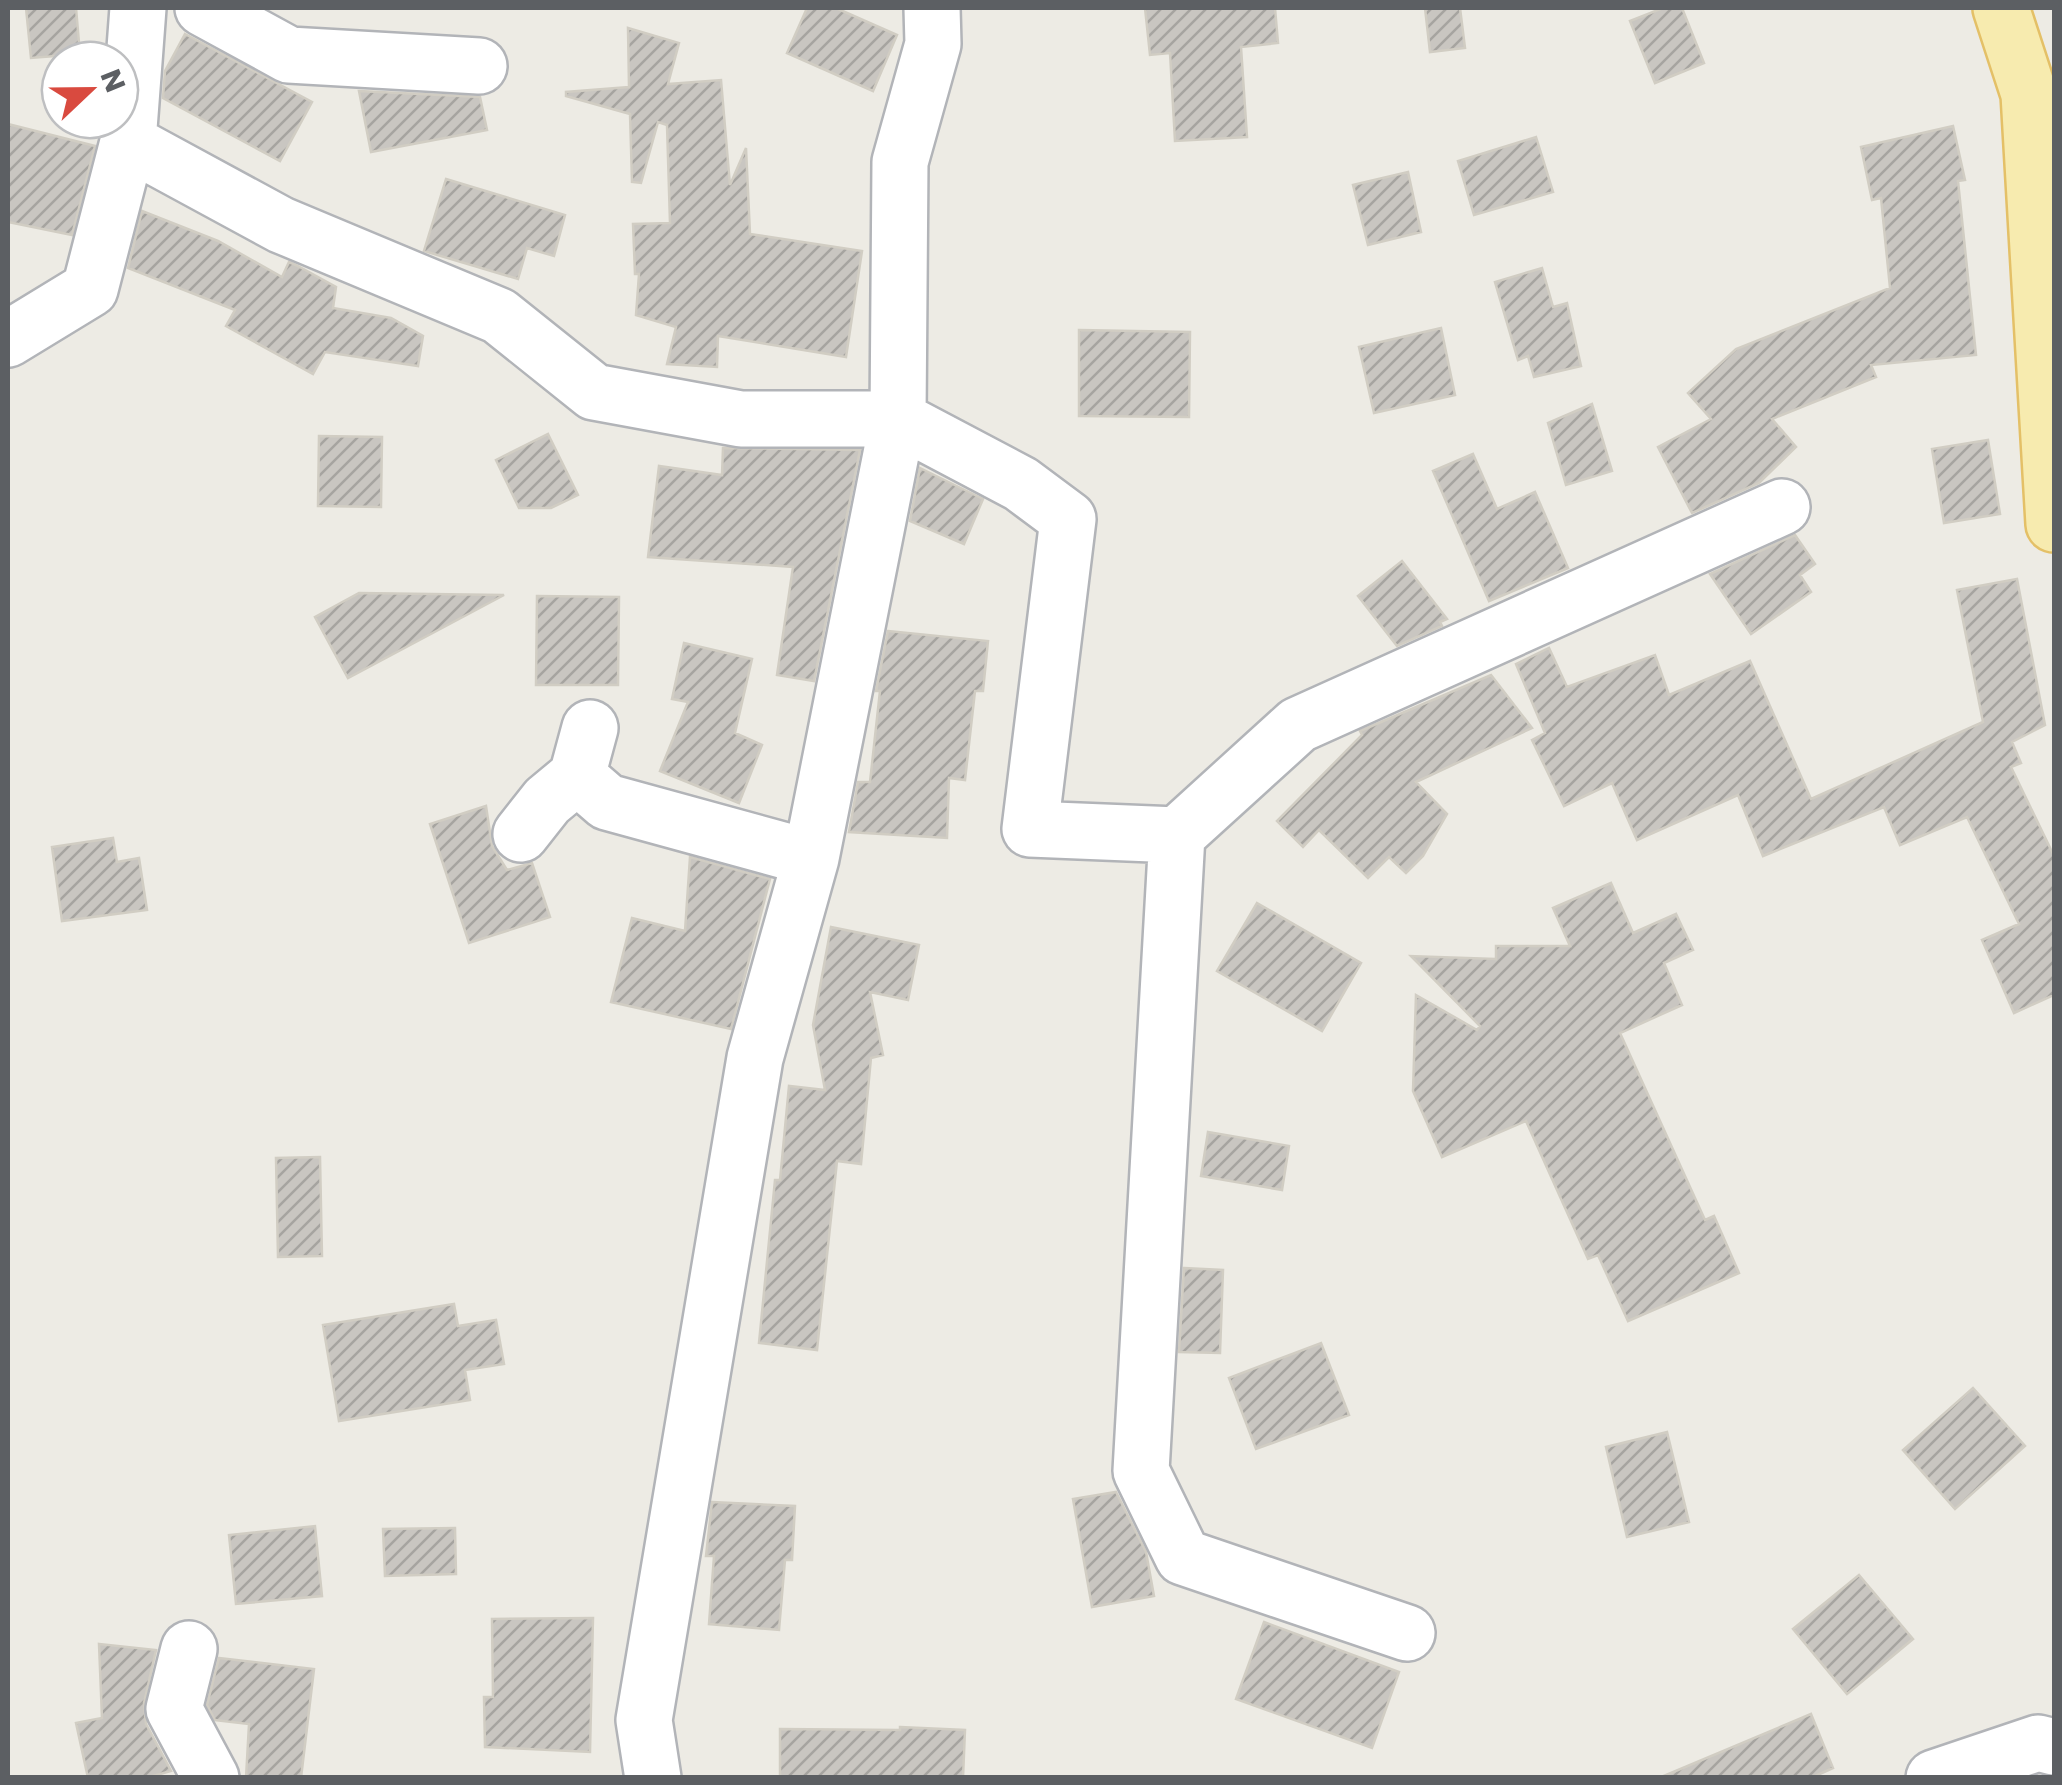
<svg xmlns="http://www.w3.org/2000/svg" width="2062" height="1785" viewBox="0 0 2062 1785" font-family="Poppins,sans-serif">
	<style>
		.building { fill: url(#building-hatch); stroke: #d1cdc3; stroke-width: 2.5 }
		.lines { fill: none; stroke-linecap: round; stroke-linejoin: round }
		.minor-casing { stroke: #b2b4b8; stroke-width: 60 }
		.major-casing { stroke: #e4c067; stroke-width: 60 }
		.minor { stroke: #fff; stroke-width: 55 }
		.major { stroke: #f7ebaf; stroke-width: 55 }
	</style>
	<defs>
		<pattern id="building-hatch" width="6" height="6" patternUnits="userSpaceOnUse" patternTransform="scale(2.5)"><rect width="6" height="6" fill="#c9c6c1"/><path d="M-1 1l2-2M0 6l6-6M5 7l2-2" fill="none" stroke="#a6a4a0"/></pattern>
	</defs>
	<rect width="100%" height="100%" fill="#edebe4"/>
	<path class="building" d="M 26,8 L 76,8 L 80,54 L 31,58 Z
		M 807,8 L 836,8 L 897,35 L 873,91 L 787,53 Z
		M 1145,8 L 1275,8 L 1278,43 L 1241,47 L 1247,137 L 1175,141 L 1170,53 L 1150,55 Z
		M 1425,8 L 1460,8 L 1465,48 L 1430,52 Z
		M 1663,8 L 1682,8 L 1704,63 L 1655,83 L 1630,21 Z
		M 628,28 L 679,43 L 668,84 L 721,80 L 730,185 L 746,148 L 750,234 L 862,251 L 846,357 L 718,336 L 717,367 L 667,364 L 676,327 L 636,315 L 639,274 L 635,274 L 633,224 L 670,223 L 667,125 L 658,122 L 641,183 L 632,182 L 630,114 L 566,96 L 566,92 L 629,87 Z
		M 185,34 L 312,102 L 280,161 L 163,98 L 165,71 Z
		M 359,91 L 480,97 L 487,130 L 371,152 Z
		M 8,124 L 95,146 L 72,235 L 8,222 Z
		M 1953,126 L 1965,180 L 1958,181 L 1976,355 L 1871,365 L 1876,377 L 1772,419 L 1796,447 L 1759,483 L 1692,513 L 1658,447 L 1711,419 L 1688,393 L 1736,349 L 1890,288 L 1881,198 L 1872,200 L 1861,147 Z
		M 1536,137 L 1553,192 L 1474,215 L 1458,161 Z
		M 1408,172 L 1421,232 L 1368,245 L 1353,185 Z
		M 446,179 L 565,215 L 554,256 L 527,248 L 518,279 L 424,251 Z
		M 142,211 L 218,241 L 282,277 L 289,262 L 298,266 L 336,287 L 333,308 L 391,318 L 423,336 L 418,366 L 325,352 L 313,374 L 226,326 L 235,310 L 128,268 Z
		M 1542,268 L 1553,307 L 1567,303 L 1581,366 L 1534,377 L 1528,356 L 1518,360 L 1495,282 Z
		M 1441,328 L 1455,395 L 1374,413 L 1359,347 Z
		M 1079,330 L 1190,332 L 1189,417 L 1079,416 Z
		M 1592,404 L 1612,471 L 1566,485 L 1548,423 Z
		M 548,434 L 578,495 L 551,508 L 519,508 L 496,460 Z
		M 319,436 L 382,437 L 381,507 L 318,506 Z
		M 1988,440 L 2000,514 L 1944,523 L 1932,449 Z
		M 723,448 L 860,450 L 814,681 L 777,675 L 793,567 L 648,557 L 659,466 L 722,475 Z
		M 1473,454 L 1497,509 L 1535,492 L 1568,568 L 1489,601 L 1433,471 Z
		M 920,468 L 983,499 L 964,544 L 910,521 Z
		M 1795,535 L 1815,564 L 1800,575 L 1811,592 L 1751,634 L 1710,574 Z
		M 1402,561 L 1447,619 L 1440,622 L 1442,626 L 1397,646 L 1358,596 Z
		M 2017,579 L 2045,725 L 2012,742 L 2021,763 L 2011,767 L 2054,856 L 2054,995 L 2014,1013 L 1982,940 L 2019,924 L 1967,817 L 1900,845 L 1884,807 L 1763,856 L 1738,795 L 1637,840 L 1612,783 L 1564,806 L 1532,740 L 1545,733 L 1516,664 L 1549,648 L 1567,687 L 1655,655 L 1669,695 L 1750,661 L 1811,799 L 1983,722 L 1957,590 Z
		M 359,593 L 504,595 L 348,678 L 315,617 Z
		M 537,596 L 619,597 L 618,685 L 536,685 Z
		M 888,631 L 988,641 L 983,691 L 975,691 L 965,780 L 949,778 L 947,838 L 849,832 L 858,782 L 870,782 L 880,691 L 876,691 Z
		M 684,643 L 752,659 L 735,733 L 762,745 L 739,803 L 660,771 L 688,702 L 672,699 Z
		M 1491,675 L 1532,728 L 1416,782 L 1447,814 L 1423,856 L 1406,873 L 1389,857 L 1368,878 L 1319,830 L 1303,847 L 1277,821 L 1362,735 L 1360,731 Z
		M 486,806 L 492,846 L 507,870 L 532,863 L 550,917 L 469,943 L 430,824 Z
		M 113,838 L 117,862 L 139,858 L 147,910 L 62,921 L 52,847 Z
		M 690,857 L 770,879 L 731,1029 L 611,1002 L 632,918 L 685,931 Z
		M 1611,883 L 1633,933 L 1676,914 L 1693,950 L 1664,963 L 1682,1005 L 1620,1033 L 1705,1220 L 1714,1216 L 1739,1273 L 1628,1321 L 1598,1255 L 1588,1259 L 1526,1121 L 1442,1157 L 1413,1091 L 1416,995 L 1477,1030 L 1480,1026 L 1411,956 L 1496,959 L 1496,946 L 1570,946 L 1553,908 Z
		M 1257,903 L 1361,963 L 1322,1031 L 1217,971 Z
		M 831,927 L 919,945 L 908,1000 L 870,992 L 883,1055 L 871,1058 L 861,1164 L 837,1161 L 817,1350 L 759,1343 L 775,1180 L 780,1180 L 789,1086 L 825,1090 L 813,1025 Z
		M 1208,1132 L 1289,1146 L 1282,1190 L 1201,1176 Z
		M 320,1157 L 322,1256 L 278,1257 L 276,1158 Z
		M 1184,1268 L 1223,1270 L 1220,1353 L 1179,1352 Z
		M 454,1304 L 458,1326 L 496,1320 L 504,1364 L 465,1370 L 470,1400 L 339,1421 L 323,1325 Z
		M 1321,1343 L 1349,1415 L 1256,1449 L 1229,1378 Z
		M 1973,1388 L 2025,1446 L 1955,1509 L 1903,1450 Z
		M 1667,1432 L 1689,1522 L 1627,1537 L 1606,1447 Z
		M 1116,1492 L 1146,1552 L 1154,1596 L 1092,1607 L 1073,1499 Z
		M 712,1502 L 795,1506 L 792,1560 L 785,1560 L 779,1630 L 709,1624 L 714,1556 L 706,1556 Z
		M 315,1526 L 322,1596 L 236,1604 L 229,1535 Z
		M 455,1528 L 456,1574 L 385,1576 L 383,1529 Z
		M 1859,1575 L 1913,1639 L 1847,1694 L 1793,1629 Z
		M 593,1618 L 590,1752 L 485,1747 L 484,1697 L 493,1697 L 492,1619 Z
		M 1264,1622 L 1399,1672 L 1372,1748 L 1236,1699 Z
		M 99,1644 L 156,1650 L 144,1703 L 146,1724 L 171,1771 L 146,1778 L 88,1778 L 76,1723 L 102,1718 Z
		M 219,1658 L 314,1669 L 301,1778 L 246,1778 L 249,1724 L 215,1720 L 207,1705 Z
		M 1811,1714 L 1833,1768 L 1811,1778 L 1659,1778 Z
		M 900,1727 L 965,1730 L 963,1778 L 780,1778 L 780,1729 L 900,1730 Z"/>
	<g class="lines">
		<defs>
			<path id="minor" d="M 203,8 L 289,55 L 479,66
				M 128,142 L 281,225 L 499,316 L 594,392 L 741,419 L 898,419 L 1021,484 L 1068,519 L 1030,829 L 1177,835
				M 8,339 L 90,289 L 128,142 L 138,8
				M 590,728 L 577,776 L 607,802 L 811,858
				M 521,834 L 547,801 L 577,776
				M 1407,1633 L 1183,1557 L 1141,1471 L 1177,835 L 1298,725 L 1782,507
				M 189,1649 L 174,1709 L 211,1778
				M 653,1778 L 644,1720 L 755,1058 L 811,858 L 898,419 L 900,162 L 933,44 L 932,8
				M 1934,1778 L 2038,1743 L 2054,1747"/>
			<path id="major" d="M 2001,8 L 2029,94 L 2054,524"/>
		</defs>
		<use href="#minor" class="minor-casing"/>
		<use href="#major" class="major-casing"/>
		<use href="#minor" class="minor"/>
		<use href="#major" class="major"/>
	</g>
	<rect width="2062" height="1785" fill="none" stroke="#5c5f63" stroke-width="20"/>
	<g transform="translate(90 90) rotate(68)"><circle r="48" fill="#ffffff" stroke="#bebfc1" stroke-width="2.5"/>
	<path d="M0-8L18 38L0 25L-18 38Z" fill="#d94a3f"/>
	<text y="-15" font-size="28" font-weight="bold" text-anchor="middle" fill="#5c5f63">N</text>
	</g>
</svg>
